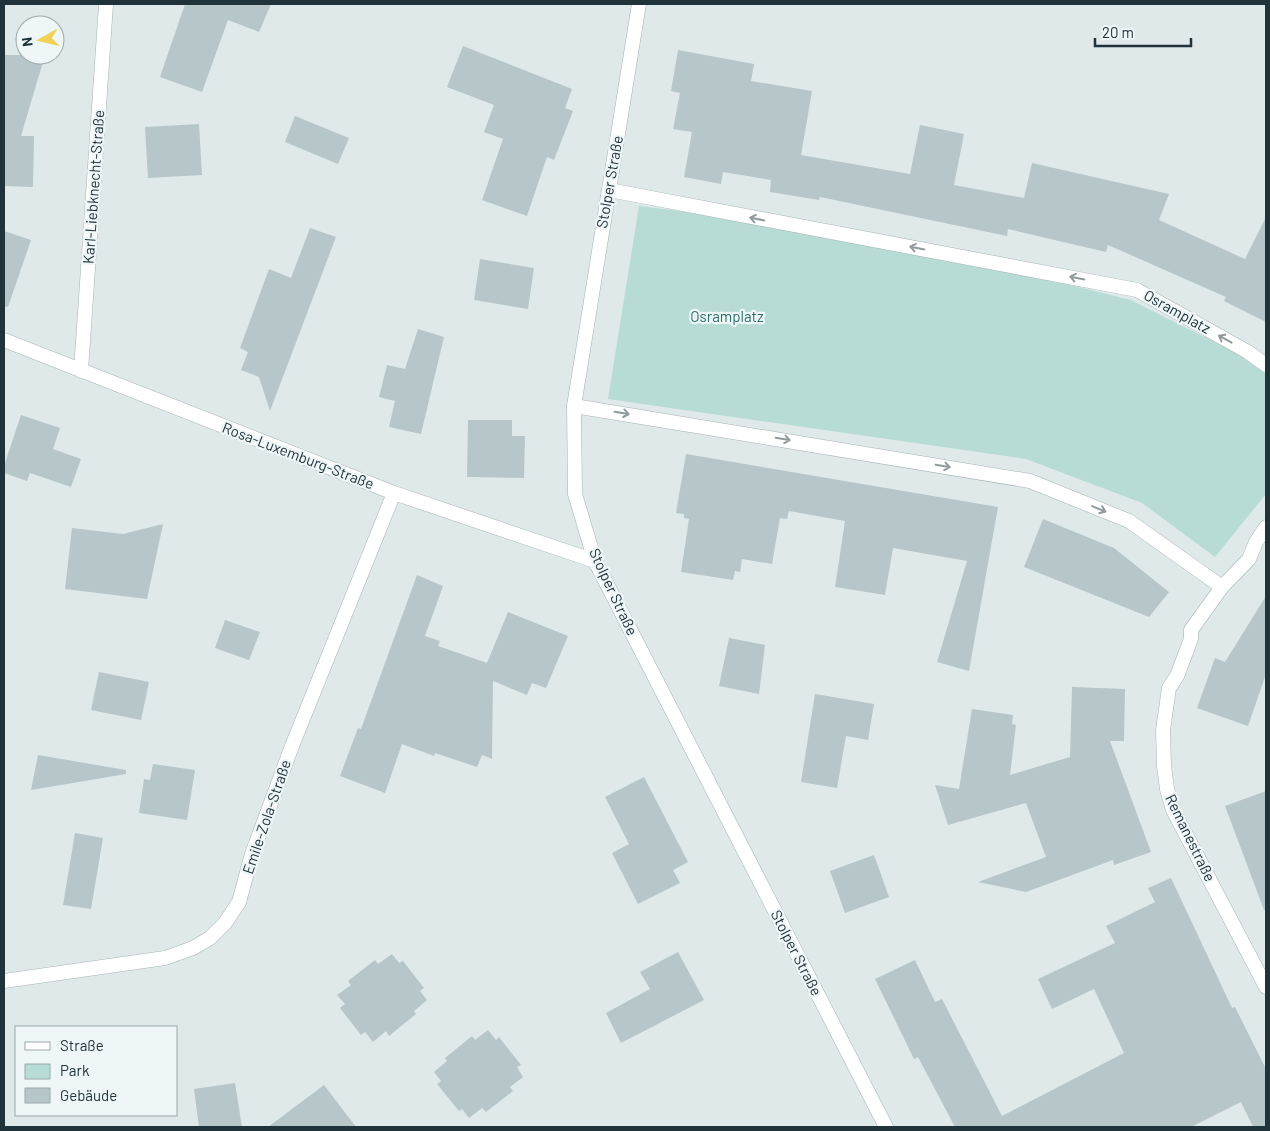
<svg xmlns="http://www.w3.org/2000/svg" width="1270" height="1131" viewBox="0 0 1270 1131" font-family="Barlow,sans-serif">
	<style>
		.green { fill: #b7dbd5 }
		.building { fill: #b7c6c8 }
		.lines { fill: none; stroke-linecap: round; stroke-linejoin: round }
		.minor-casing { stroke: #a6b2b5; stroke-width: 15 }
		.secondary-casing { stroke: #a0b3b9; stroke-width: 15 }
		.minor { stroke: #fff; stroke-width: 14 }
		.secondary { stroke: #fff; stroke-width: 14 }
		.oneway { stroke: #90999c }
		.labels { text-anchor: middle; stroke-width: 4.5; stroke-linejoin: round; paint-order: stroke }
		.street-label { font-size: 15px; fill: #20333a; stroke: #eff6f7 }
		.park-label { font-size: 15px; fill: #2b706b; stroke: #eff6f7 }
	</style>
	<rect width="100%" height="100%" fill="#dfe9ea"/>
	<path class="green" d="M 639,206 L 735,218 L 1066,284 L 1131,300 L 1236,353 L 1266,374 L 1266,494 L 1215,557 L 1142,503 L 1026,459 L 608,399 Z"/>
	<path class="building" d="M 185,4 L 271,4 L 259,32 L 228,20 L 202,92 L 160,77 Z
		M 463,46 L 572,89 L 565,108 L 573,111 L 554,160 L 547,157 L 527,216 L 482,200 L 503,139 L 484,132 L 494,105 L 447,87 Z
		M 678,50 L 754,64 L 751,81 L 812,91 L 801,155 L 910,174 L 920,125 L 964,134 L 954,185 L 1024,198 L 1032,163 L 1169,194 L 1159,220 L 1245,259 L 1266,217 L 1266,322 L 1224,301 L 1226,297 L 1108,245 L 1106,252 L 1008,229 L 1007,236 L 820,197 L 819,200 L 770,192 L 771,180 L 723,172 L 721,184 L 684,177 L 692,132 L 673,129 L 680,93 L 671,91 Z
		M 4,55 L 45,55 L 21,136 L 34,136 L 33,187 L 4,186 Z
		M 295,116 L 349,138 L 338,164 L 285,142 Z
		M 199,124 L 202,175 L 148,178 L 145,127 Z
		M 310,228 L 336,237 L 270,411 L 259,377 L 241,370 L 248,352 L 240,348 L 269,269 L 291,278 Z
		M 4,231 L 31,240 L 8,307 L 4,306 Z
		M 480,259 L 534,268 L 528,309 L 474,300 Z
		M 418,329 L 444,337 L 421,434 L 389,427 L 395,401 L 379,397 L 387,365 L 405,369 Z
		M 21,415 L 60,428 L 53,449 L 81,459 L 71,487 L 30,473 L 27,481 L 4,473 L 4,466 Z
		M 468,420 L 512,420 L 512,436 L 525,436 L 524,478 L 467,477 Z
		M 686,454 L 998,507 L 969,671 L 937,662 L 967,561 L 893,548 L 885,595 L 835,587 L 845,521 L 789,511 L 787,519 L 780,518 L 772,564 L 742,559 L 740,572 L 735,571 L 733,580 L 681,572 L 689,519 L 684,518 L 684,514 L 676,513 Z
		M 1043,519 L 1114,548 L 1169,592 L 1149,617 L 1024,567 Z
		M 163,524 L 147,599 L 65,589 L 72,528 L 123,534 Z
		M 417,575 L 443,586 L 425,636 L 440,641 L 438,646 L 487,663 L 508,612 L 568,636 L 546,688 L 532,683 L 527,695 L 493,681 L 492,759 L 482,755 L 477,767 L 435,753 L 434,756 L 402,744 L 385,793 L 340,776 L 358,728 L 361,729 Z
		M 1266,596 L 1266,674 L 1248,726 L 1197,708 L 1215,658 L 1225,662 Z
		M 225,620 L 260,632 L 249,660 L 215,648 Z
		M 729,638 L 765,645 L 759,694 L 719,686 Z
		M 99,672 L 149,682 L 141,720 L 91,710 Z
		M 1072,687 L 1125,689 L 1124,741 L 1110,741 L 1151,852 L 1114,865 L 1113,860 L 1026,892 L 978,882 L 1046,857 L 1026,803 L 948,825 L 935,785 L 959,789 L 972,709 L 1013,715 L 1012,724 L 1016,725 L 1010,775 L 1070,757 Z
		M 815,694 L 874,704 L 868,740 L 846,736 L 837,788 L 801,782 Z
		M 38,755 L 126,770 L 126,774 L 31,790 Z
		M 153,764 L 195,770 L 187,820 L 139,813 L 144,779 L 150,780 Z
		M 644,777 L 688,862 L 673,870 L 680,883 L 638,904 L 612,853 L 629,844 L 605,797 Z
		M 1266,791 L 1266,910 L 1264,910 L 1225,806 Z
		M 75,833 L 103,838 L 91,909 L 63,905 Z
		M 874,855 L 889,897 L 845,913 L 830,871 Z
		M 1171,878 L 1232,1008 L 1235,1007 L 1266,1069 L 1266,1127 L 1253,1127 L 1241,1102 L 1191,1127 L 955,1127 L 918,1057 L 914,1059 L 875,979 L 915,960 L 935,1002 L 942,999 L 1002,1116 L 1124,1053 L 1094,989 L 1052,1009 L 1038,979 L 1115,943 L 1106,926 L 1155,902 L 1148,888 Z
		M 678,952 L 704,1000 L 621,1043 L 606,1013 L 650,989 L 640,972 Z
		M 392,954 L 399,963 L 403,961 L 424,988 L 420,991 L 427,1000 L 414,1011 L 416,1014 L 389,1036 L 386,1031 L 373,1042 L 365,1032 L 361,1035 L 340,1008 L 345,1004 L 337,995 L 351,985 L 348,981 L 375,960 L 378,964 Z
		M 488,1030 L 496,1040 L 499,1037 L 521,1065 L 517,1067 L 523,1077 L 510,1087 L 513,1091 L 486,1112 L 482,1108 L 469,1118 L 462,1109 L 459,1111 L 437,1084 L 441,1081 L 434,1072 L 447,1061 L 445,1058 L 472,1036 L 475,1040 Z
		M 235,1083 L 242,1127 L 199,1127 L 194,1089 Z
		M 324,1085 L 356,1127 L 268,1127 Z"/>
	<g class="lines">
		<defs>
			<path id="minor" d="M 609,190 L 1137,290 L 1248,352 L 1266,365
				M 4,340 L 394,493 L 595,561
				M 81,371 L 106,4
				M 574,406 L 1030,481 L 1129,521 L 1222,587
				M 1266,527 L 1256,542 L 1249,559 L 1222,587 L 1191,630 L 1191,639 L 1177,676 L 1169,688 L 1163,730 L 1164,766 L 1167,789 L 1173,810 L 1266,987
				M 4,981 L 165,958 L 193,948 L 210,938 L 225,923 L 239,902 L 252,854 L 292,746 L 394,493"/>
			<path id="secondary" d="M 639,4 L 574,406 L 575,494 L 595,561 L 886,1127"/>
		</defs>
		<use href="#minor" class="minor-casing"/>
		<use href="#secondary" class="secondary-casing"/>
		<use href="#minor" class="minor"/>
		<use href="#secondary" class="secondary"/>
	</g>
	<defs><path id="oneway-shaft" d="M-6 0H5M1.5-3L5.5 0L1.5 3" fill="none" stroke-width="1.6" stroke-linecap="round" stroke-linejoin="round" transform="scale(1.25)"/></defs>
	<g class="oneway">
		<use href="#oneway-shaft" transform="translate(757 219) rotate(-169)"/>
		<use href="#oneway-shaft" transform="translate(917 248) rotate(-169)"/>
		<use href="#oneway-shaft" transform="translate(1077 278) rotate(-169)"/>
		<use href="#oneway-shaft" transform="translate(1225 339) rotate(-151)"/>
		<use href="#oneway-shaft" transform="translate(622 413) rotate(9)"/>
		<use href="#oneway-shaft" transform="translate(783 439) rotate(10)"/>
		<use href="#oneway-shaft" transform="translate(943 466) rotate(10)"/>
		<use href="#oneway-shaft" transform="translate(1099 509) rotate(22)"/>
	</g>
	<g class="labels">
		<g class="street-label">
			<text transform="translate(610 182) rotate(-80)" y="5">Stolper Straße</text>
			<text transform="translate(94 187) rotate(-86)" y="5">Karl-Liebknecht-Straße</text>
			<text transform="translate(1177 312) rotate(29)" y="5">Osramplatz</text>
			<text transform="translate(298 456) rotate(21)" y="5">Rosa-Luxemburg-Straße</text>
			<text transform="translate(613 592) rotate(65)" y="5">Stolper Straße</text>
			<text transform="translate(267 817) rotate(-71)" y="5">Emile-Zola-Straße</text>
			<text transform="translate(1190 838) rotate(64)" y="5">Remanestraße</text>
			<text transform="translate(796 953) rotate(63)" y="5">Stolper Straße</text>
		</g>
		<g class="park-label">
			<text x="727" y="322">Osramplatz</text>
		</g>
	</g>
	<rect width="1270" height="1131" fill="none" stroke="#20333a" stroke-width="10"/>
	<rect x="15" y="1026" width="162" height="90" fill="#eff6f7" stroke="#9ca8ab"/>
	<rect x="25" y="1042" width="25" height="8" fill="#ffffff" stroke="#9ca8ab"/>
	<text x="60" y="1051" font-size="15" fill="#20333a">Straße</text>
	<rect x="25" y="1064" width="25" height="15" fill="#b7dbd5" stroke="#9ca8ab"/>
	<text x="60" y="1076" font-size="15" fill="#20333a">Park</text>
	<rect x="25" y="1088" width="25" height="15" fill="#b7c6c8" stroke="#9ca8ab"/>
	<text x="60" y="1101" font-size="15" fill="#20333a">Gebäude</text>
	<g transform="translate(40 40) rotate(262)"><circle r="24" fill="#eff6f7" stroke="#9ca8ab"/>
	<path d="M0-4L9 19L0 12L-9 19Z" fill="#f1d156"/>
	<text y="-8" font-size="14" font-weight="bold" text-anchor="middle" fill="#20333a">N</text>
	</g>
	<path d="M1095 38v8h96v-8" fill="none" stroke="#20333a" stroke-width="2.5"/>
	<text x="1102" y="38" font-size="15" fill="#20333a" stroke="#eff6f7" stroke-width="4" paint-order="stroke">20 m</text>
</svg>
